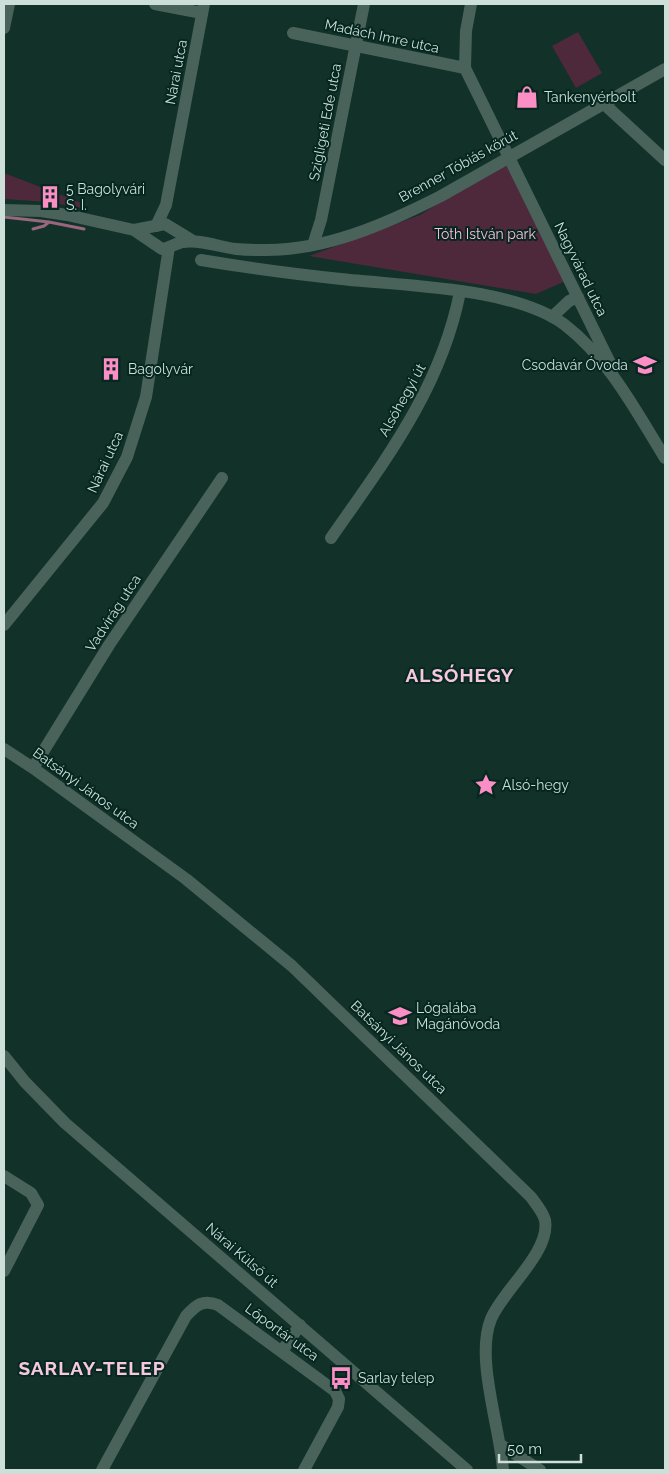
<svg xmlns="http://www.w3.org/2000/svg" width="669" height="1474" viewBox="0 0 669 1474" font-family="Raleway,sans-serif">
	<style>
		.green { fill: #4e283b }
		.lines { fill: none; stroke-linecap: round; stroke-linejoin: round }
		.stream { stroke: #98667d; stroke-width: 3 }
		.minor { stroke: #49625a; stroke-width: 12 }
		.tertiary { stroke: #49625a; stroke-width: 12 }
		.labels { text-anchor: middle; stroke-width: 4; stroke-linejoin: round; paint-order: stroke }
		.street-label { font-size: 14px; fill: #cddfd9; stroke: #06271f }
		.poi-label { font-size: 14px; fill: #cddfd9; stroke: #06271f; text-anchor: start }
		.park-label { font-size: 14px; fill: #ffbfdc; stroke: #06271f }
		.district-label { font-size: 19px; font-weight: bold; letter-spacing: 1px; fill: #f7c8dd; stroke: #06271f }
	</style>
	<rect width="100%" height="100%" fill="#113129"/>
	<path class="green" d="M 578,32 L 602,73 L 576,88 L 552,46 Z
		M 505,161 L 568,280 L 536,294 L 309,256 L 420,215 Z
		M 4,173 L 82,203 L 82,208 L 47,202 L 4,199 Z"/>
	<g class="lines">
		<path class="stream" d="M 4,217 L 49,222 L 84,229
			M 33,229 L 44,226 L 49,222"/>
		<path class="minor" d="M 155,4 L 202,13
			M 471,4 L 466,31 L 465,68 L 613,369
			M 4,28 L 9,4
			M 293,33 L 465,68
			M 603,103 L 665,160
			M 156,226 L 166,205 L 204,4
			M 313,245 L 321,220 L 364,4
			M 201,260 C 248,268 294,274 341,279 C 404,286 514,287 565,325 C 609,359 636,411 665,458
			M 552,317 L 569,301 L 578,297
			M 331,538 C 386,459 441,388 460,292
			M 4,749 L 33,768 L 186,879 L 292,966 L 531,1197 C 536,1204 543,1212 545,1220 C 551,1252 502,1291 491,1319 C 475,1358 500,1427 503,1470
			M 33,768 L 109,645 L 222,478
			M 4,1176 L 31,1193 L 38,1205 L 4,1271
			M 282,1351 L 300,1325
			M 501,1445 L 540,1470
			M 102,1470 L 186,1316 C 196,1305 203,1299 218,1305 L 335,1391 L 339,1399 L 338,1407 L 304,1470"/>
		<path class="tertiary" d="M 4,210 L 41,211 L 67,215 L 134,230 L 165,224 L 193,241
			M 134,230 L 162,249 C 170,248 176,243 183,242 C 200,239 219,247 236,249 C 245,250 254,250 263,250 C 325,251 386,224 441,196 L 665,69
			M 4,625 L 103,503 L 127,457 L 146,397 L 169,247
			M 4,1056 L 25,1082 L 65,1123 L 467,1470"/>
	</g>
	<defs>
		<symbol id="shop-bare" viewBox="-9 -9 18 18"><path d="M-5-2.5h2.3a2.7 3.5 0 0 1 5.4 0H5L5.5 6h-11ZM-1.5-2.5h3a1.5 2.3 0 0 0-3 0Z" fill="#fb8fc5" stroke="#06271f" stroke-width="2.5" paint-order="stroke"/></symbol>
		<symbol id="building-bare" viewBox="-9 -9 18 18"><path d="M-4-6H4V6H1V3H-1V6H-4ZM-2.5-4.3h1.7v1.8h-1.7ZM.8-4.3h1.7v1.8H.8ZM-2.5-1h1.7V.8h-1.7ZM.8-1h1.7V.8H.8Z" fill="#fb8fc5" stroke="#06271f" stroke-width="2.5" paint-order="stroke"/></symbol>
		<symbol id="school-bare" viewBox="-9 -9 18 18"><path d="M0-5L7-2L0 1L-7-2ZM-4 1L0 2.5L4 1V4Q0 6-4 4Z" fill="#fb8fc5" stroke="#06271f" stroke-width="2.5" paint-order="stroke"/></symbol>
		<symbol id="sight-bare" viewBox="-9 -9 18 18"><path d="M0-6L1.8-2.2L6-1.7L2.9 1.2L3.7 5.4L0 3.3L-3.7 5.4L-2.9 1.2L-6-1.7L-1.8-2.2Z" fill="#fb8fc5" stroke="#06271f" stroke-width="2.5" paint-order="stroke"/></symbol>
		<symbol id="bus-bare" viewBox="-9 -9 18 18"><path d="M-5-6H5V4H4V6H2V4H-2V6H-4V4H-5ZM-3.5-4V0h7V-4ZM-3.5 1.2v1.5H-2V1.2ZM2 1.2v1.5H3.5V1.2Z" fill="#fb8fc5" stroke="#06271f" stroke-width="2.5" paint-order="stroke"/></symbol>
	</defs>
	<g fill-rule="evenodd">
		<use href="#shop-bare" x="511" y="81" width="32" height="32"/>
		<use href="#building-bare" x="34" y="181" width="32" height="32"/>
		<use href="#school-bare" x="629" y="349" width="32" height="32"/>
		<use href="#building-bare" x="95" y="353" width="32" height="32"/>
		<use href="#sight-bare" x="470" y="769" width="32" height="32"/>
		<use href="#school-bare" x="384" y="1000" width="32" height="32"/>
		<use href="#bus-bare" x="325" y="1362" width="32" height="32"/>
	</g>
	<g class="labels">
		<g class="street-label">
			<text transform="translate(382 36) rotate(12)" y="5">Madách Imre utca</text>
			<text transform="translate(176 72) rotate(-79)" y="5">Nárai utca</text>
			<text transform="translate(325 122) rotate(-79)" y="5">Szigligeti Ede utca</text>
			<text transform="translate(458 166) rotate(-29)" y="5">Brenner Tóbiás körút</text>
			<text transform="translate(581 269) rotate(64)" y="5">Nagyvárad utca</text>
			<text transform="translate(402 400) rotate(-61)" y="5">Alsóhegyi út</text>
			<text transform="translate(105 462) rotate(-65)" y="5">Nárai utca</text>
			<text transform="translate(113 613) rotate(-57)" y="5">Vadvirág utca</text>
			<text transform="translate(86 788) rotate(36)" y="5">Batsányi János utca</text>
			<text transform="translate(399 1047) rotate(44)" y="5">Batsányi János utca</text>
			<text transform="translate(242 1255) rotate(41)" y="5">Nárai Külső út</text>
			<text transform="translate(282 1332) rotate(36)" y="5">Lőportár utca</text>
		</g>
		<g class="poi-label">
			<text x="544" y="102">Tankenyérbolt</text>
			<text x="66" y="194">5 Bagolyvári<tspan x="66" dy="16">S. I.</tspan></text>
			<text x="628" y="370" text-anchor="end">Csodavár Óvoda</text>
			<text x="128" y="374">Bagolyvár</text>
			<text x="502" y="790">Alsó-hegy</text>
			<text x="416" y="1013">Lógalába<tspan x="416" dy="16">Magánóvoda</tspan></text>
			<text x="358" y="1383">Sarlay telep</text>
		</g>
		<g class="park-label">
			<text x="485" y="239">Tóth István park</text>
		</g>
		<g class="district-label">
			<text x="460" y="682">ALSÓHEGY</text>
			<text x="92" y="1375">SARLAY-TELEP</text>
		</g>
	</g>
	<rect width="669" height="1474" fill="none" stroke="#cddfd9" stroke-width="10"/>
	<path d="M499 1454v8h82v-8" fill="none" stroke="#cddfd9" stroke-width="2.5"/>
	<text x="507" y="1454" font-size="15" fill="#cddfd9" stroke="#06271f" stroke-width="4" paint-order="stroke">50 m</text>
</svg>
